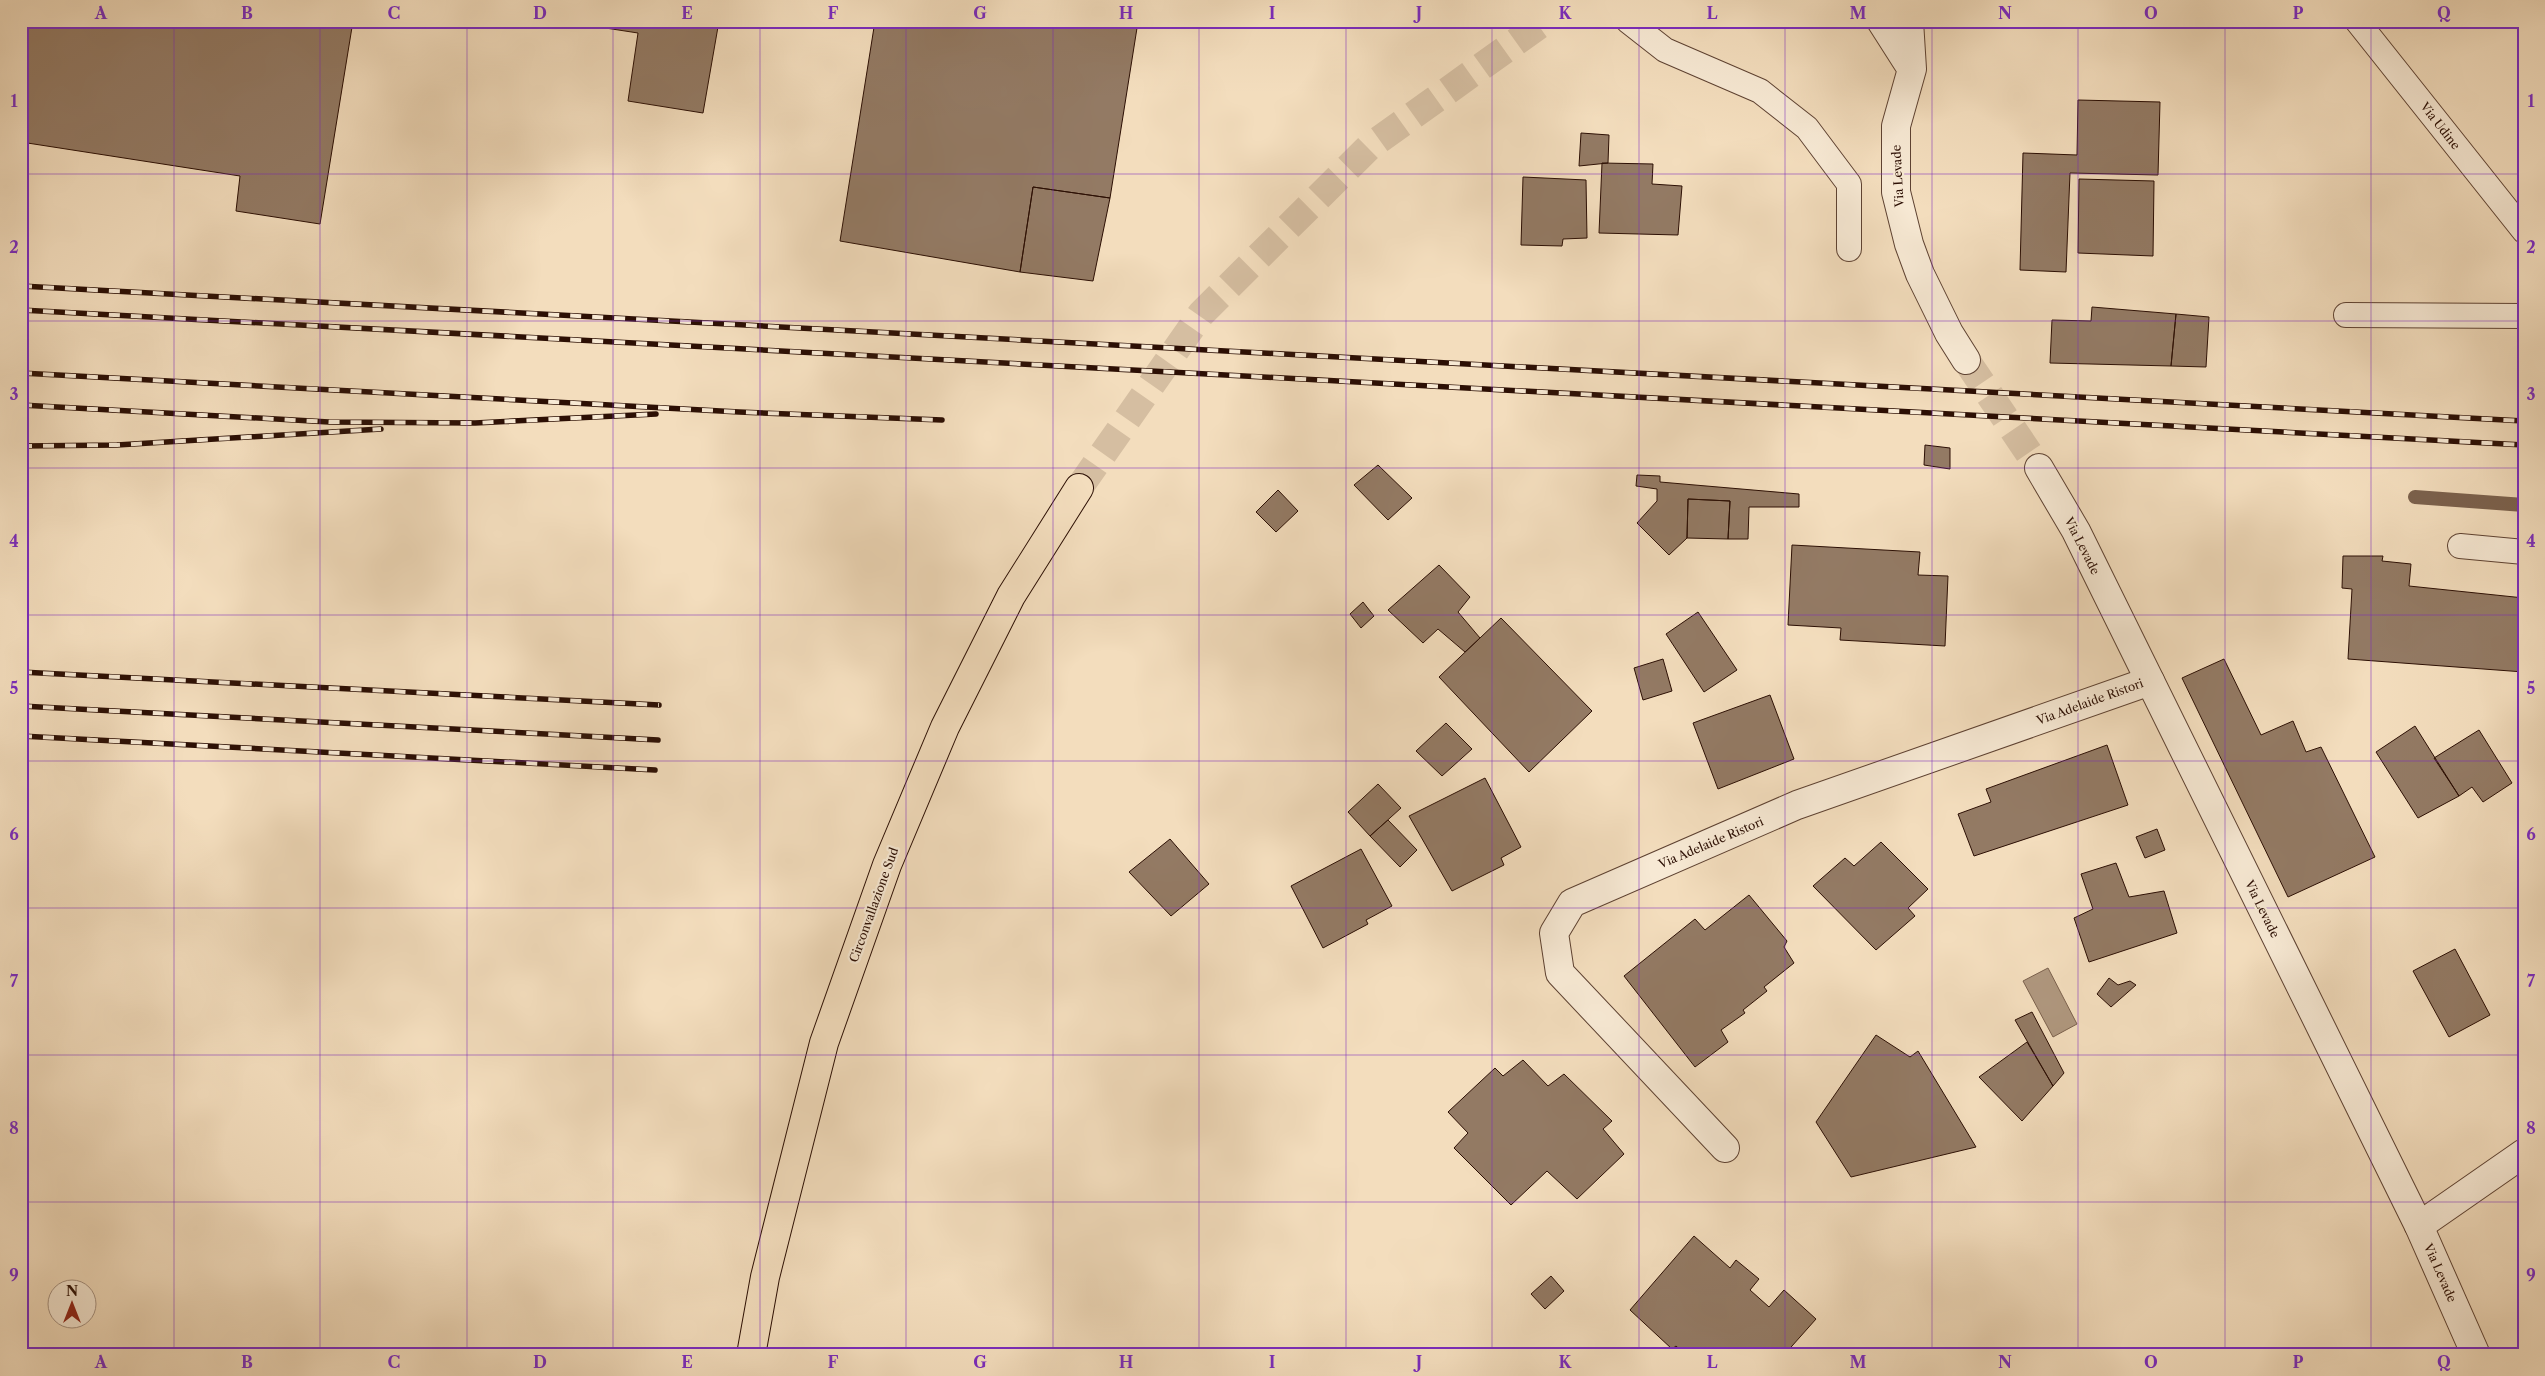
<svg xmlns="http://www.w3.org/2000/svg" width="2545" height="1376" viewBox="0 0 2545 1376" font-family="'Libre Caslon Text',serif">
	<style>
		.water { fill: #af977e; stroke: #7b614d }
		.lines { fill: none; stroke-linecap: round; stroke-linejoin: round }
		.stream { stroke: #7b614d; stroke-width: 14 }
		.building { fill: #937a64; stroke: #2c0f04 }
		.tertiary-tunnel { stroke: #d5bea1; stroke-width: 28; stroke-dasharray: 28 14; stroke-linecap: butt }
		.primary-tunnel { stroke: #d5bea1; stroke-width: 28; stroke-dasharray: 28 14; stroke-linecap: butt }
		.service-casing { stroke: #5e4232; stroke-width: 26 }
		.minor-casing { stroke: #5e4232; stroke-width: 30 }
		.tertiary-casing { stroke: #5e4232; stroke-width: 30 }
		.primary-casing { stroke: #2c0f04; stroke-width: 30 }
		.service { stroke: #f7e9d4; stroke-width: 24 }
		.minor { stroke: #f7e9d4; stroke-width: 28 }
		.tertiary { stroke: #f7e9d4; stroke-width: 28 }
		.primary { stroke: #f3ddbd; stroke-width: 28 }
		.rail-casing { stroke: #2c0f04; stroke-width: 5.5 }
		.rail { stroke: #f7e9d4; stroke-width: 4; stroke-dasharray: 11; stroke-linecap: butt }
		.grid { fill: none; stroke: #7b2cbf; stroke-width: 1; stroke-opacity: 0.55 }
		.labels { text-anchor: middle; stroke-width: 4.5; stroke-linejoin: round; paint-order: stroke }
		.street-label { font-size: 12px; fill: #2c0f04; stroke: #f7e9d4 }
		.neatline { fill: none; stroke: #7b2cbf; stroke-width: 2 }
		.grid-label { font-size: 16px; text-anchor: middle; font-weight: bold; fill: #7b2cbf }
	</style>
	<rect width="100%" height="100%" fill="#f3ddbd"/>
	<filter id="stains"><feTurbulence type="fractalNoise" baseFrequency=".004" numOctaves="4"/><feColorMatrix values="0 0 0 0 .2 0 0 0 0 .09 0 0 0 0 .02 0 0 0 .5 -.17"/></filter>
	<radialGradient id="worn" r=".72"><stop offset=".6" stop-color="#630" stop-opacity="0"/><stop offset="1" stop-color="#630" stop-opacity=".3"/></radialGradient>
	<path class="water" d="M 2048,968 L 2077,1024 L 2053,1037 L 2023,981 Z"/>
	<g class="lines">
		<path class="stream" d="M 2415,497 L 2524,505"/>
	</g>
	<path class="building" d="M 21,21 L 353,21 L 320,224 L 236,211 L 240,176 L 21,142 Z
		M 560,21 L 719,21 L 703,113 L 628,101 L 638,33 Z
		M 875,21 L 1090,21 L 1137,28 L 1110,198 L 1033,187 L 1020,272 L 840,241 Z
		M 2078,100 L 2160,102 L 2158,175 L 2070,173 L 2066,272 L 2020,270 L 2023,153 L 2077,155 Z
		M 1581,133 L 1609,135 L 1608,163 L 1579,166 Z
		M 1602,163 L 1653,164 L 1652,184 L 1682,186 L 1678,235 L 1599,233 Z
		M 1523,177 L 1586,180 L 1587,238 L 1563,239 L 1562,246 L 1521,245 Z
		M 2079,179 L 2154,181 L 2153,256 L 2078,253 Z
		M 1033,187 L 1110,198 L 1093,281 L 1020,272 Z
		M 2092,307 L 2176,314 L 2171,366 L 2050,363 L 2052,320 L 2091,321 Z
		M 2176,314 L 2209,317 L 2206,367 L 2171,366 Z
		M 1925,445 L 1950,448 L 1950,469 L 1924,465 Z
		M 1378,465 L 1412,498 L 1388,520 L 1354,485 Z
		M 1637,475 L 1660,476 L 1660,482 L 1799,494 L 1799,507 L 1749,507 L 1748,539 L 1728,539 L 1730,501 L 1688,499 L 1687,538 L 1669,555 L 1637,523 L 1657,501 L 1657,489 L 1636,486 Z
		M 1278,490 L 1298,511 L 1276,532 L 1256,512 Z
		M 1688,499 L 1730,501 L 1728,539 L 1687,538 Z
		M 1792,545 L 1920,552 L 1918,575 L 1948,576 L 1945,646 L 1840,640 L 1841,628 L 1788,625 Z
		M 2343,556 L 2383,556 L 2382,561 L 2411,564 L 2409,586 L 2524,598 L 2524,672 L 2348,659 L 2352,589 L 2342,588 Z
		M 1439,565 L 1470,597 L 1458,612 L 1480,638 L 1465,652 L 1438,629 L 1423,643 L 1388,610 Z
		M 1363,602 L 1374,616 L 1361,628 L 1350,614 Z
		M 1698,612 L 1737,670 L 1704,692 L 1666,634 Z
		M 1501,618 L 1592,711 L 1529,772 L 1439,677 Z
		M 1663,659 L 1672,691 L 1643,700 L 1634,668 Z
		M 2224,659 L 2261,735 L 2293,721 L 2306,752 L 2321,747 L 2375,857 L 2288,897 L 2182,678 Z
		M 1770,695 L 1794,759 L 1718,789 L 1693,723 Z
		M 1446,723 L 1472,749 L 1442,776 L 1416,751 Z
		M 2415,726 L 2459,796 L 2418,818 L 2376,752 Z
		M 2479,730 L 2512,783 L 2483,802 L 2472,787 L 2459,796 L 2434,758 Z
		M 2107,745 L 2128,805 L 1974,856 L 1958,814 L 1991,802 L 1986,789 Z
		M 1485,778 L 1521,847 L 1501,858 L 1504,865 L 1452,891 L 1409,816 Z
		M 1378,784 L 1401,808 L 1370,836 L 1348,812 Z
		M 1388,820 L 1417,850 L 1400,867 L 1370,836 Z
		M 2157,829 L 2165,850 L 2145,858 L 2136,837 Z
		M 1170,839 L 1209,884 L 1171,916 L 1129,872 Z
		M 1881,842 L 1928,889 L 1908,908 L 1915,916 L 1876,950 L 1813,886 L 1845,858 L 1854,866 Z
		M 1361,849 L 1392,906 L 1366,920 L 1368,924 L 1323,948 L 1291,886 Z
		M 2116,863 L 2129,897 L 2164,891 L 2177,933 L 2089,962 L 2074,918 L 2093,909 L 2081,874 Z
		M 1749,895 L 1787,941 L 1784,947 L 1794,963 L 1764,987 L 1767,991 L 1743,1010 L 1745,1013 L 1721,1030 L 1728,1042 L 1695,1067 L 1624,976 L 1695,919 L 1705,930 Z
		M 2455,949 L 2490,1015 L 2449,1037 L 2413,971 Z
		M 2109,978 L 2118,985 L 2130,981 L 2136,985 L 2111,1007 L 2097,994 Z
		M 2032,1012 L 2064,1073 L 2053,1086 L 2015,1020 Z
		M 1876,1035 L 1910,1057 L 1918,1051 L 1976,1147 L 1851,1177 L 1816,1122 Z
		M 2027,1042 L 2053,1086 L 2022,1121 L 1979,1077 Z
		M 1523,1060 L 1548,1086 L 1564,1074 L 1612,1121 L 1603,1129 L 1624,1154 L 1577,1199 L 1547,1171 L 1511,1205 L 1454,1148 L 1468,1133 L 1448,1112 L 1495,1068 L 1503,1076 Z
		M 1694,1236 L 1730,1268 L 1736,1260 L 1759,1279 L 1750,1290 L 1769,1307 L 1784,1290 L 1816,1319 L 1784,1355 L 1686,1355 L 1676,1346 L 1672,1349 L 1630,1310 Z
		M 1551,1276 L 1564,1291 L 1545,1309 L 1531,1294 Z"/>
	<g class="lines">
		<path class="tertiary-tunnel" d="M 1966,360 L 2039,468"/>
		<path class="primary-tunnel" d="M 1079,488 L 1201,314 L 1369,147 L 1545,21"/>
		<defs>
			<path id="service" d="M 1628,21 L 1665,50 L 1760,91 L 1807,128 L 1849,184 L 1849,249
				M 2357,21 L 2524,231
				M 2346,315 L 2524,316
				M 2460,546 L 2524,552"/>
			<path id="minor" d="M 1725,1148 L 1560,973 L 1554,933 L 1572,903 L 1797,805 L 2150,681
				M 2419,1226 L 2524,1153"/>
			<path id="tertiary" d="M 1881,21 L 1911,68
				M 1909,21 L 1912,69 L 1896,126 L 1896,192 L 1909,244 L 1920,274 L 1949,333 L 1966,360
				M 2039,468 L 2076,531 L 2419,1226 L 2476,1355"/>
			<path id="primary" d="M 751,1355 L 765,1277 L 824,1043 L 887,865 L 945,727 L 1011,596 L 1079,488"/>
		</defs>
		<use href="#service" class="service-casing"/>
		<use href="#minor" class="minor-casing"/>
		<use href="#tertiary" class="tertiary-casing"/>
		<use href="#primary" class="primary-casing"/>
		<use href="#service" class="service"/>
		<use href="#minor" class="minor"/>
		<use href="#tertiary" class="tertiary"/>
		<use href="#primary" class="primary"/>
		<defs>
			<path id="rail" d="M 21,286 L 2524,421
				M 21,310 L 2524,445
				M 21,373 L 739,412 L 942,420
				M 21,405 L 329,422 L 475,423 L 656,414
				M 21,446 L 117,445 L 381,429
				M 21,672 L 659,705
				M 21,706 L 658,740
				M 21,736 L 655,770"/>
		</defs>
		<use href="#rail" class="rail-casing"/>
		<use href="#rail" class="rail"/>
	</g>
	<path class="grid" d="M 174,21 L 174,1355M 320,21 L 320,1355M 467,21 L 467,1355M 613,21 L 613,1355M 760,21 L 760,1355M 906,21 L 906,1355M 1053,21 L 1053,1355M 1199,21 L 1199,1355M 1346,21 L 1346,1355M 1492,21 L 1492,1355M 1639,21 L 1639,1355M 1785,21 L 1785,1355M 1932,21 L 1932,1355M 2078,21 L 2078,1355M 2225,21 L 2225,1355M 2371,21 L 2371,1355M 21,174 L 2524,174M 21,321 L 2524,321M 21,468 L 2524,468M 21,615 L 2524,615M 21,761 L 2524,761M 21,908 L 2524,908M 21,1055 L 2524,1055M 21,1202 L 2524,1202"/>
	<g class="labels">
		<g class="street-label">
			<text transform="translate(2440 126) rotate(52)" y="4">Via Udine</text>
			<text transform="translate(1898 176) rotate(-93)" y="4">Via Levade</text>
			<text transform="translate(2082 546) rotate(63)" y="4">Via Levade</text>
			<text transform="translate(2090 702) rotate(-20)" y="4">Via Adelaide Ristori</text>
			<text transform="translate(1711 843) rotate(-23)" y="4">Via Adelaide Ristori</text>
			<text transform="translate(874 905) rotate(-70)" y="4">Circonvallazione Sud</text>
			<text transform="translate(2262 909) rotate(64)" y="4">Via Levade</text>
			<text transform="translate(2440 1273) rotate(66)" y="4">Via Levade</text>
		</g>
	</g>
	<rect width="2545" height="1376" fill="none" stroke="#f3ddbd" stroke-width="55"/>
	<g transform="translate(72 1304)"><circle r="24" fill="#f7e9d4" stroke="#a69281"/>
	<path d="M0-4L9 19L0 12L-9 19Z" fill="#8f2418"/>
	<text y="-8" font-size="14" font-weight="bold" text-anchor="middle" fill="#2c0f04">N</text>
	</g>
	<rect x="28" y="28" width="2490" height="1320" class="neatline"/>
	<g class="grid-label">
		<text x="101" y="19">A</text>
		<text x="247" y="19">B</text>
		<text x="394" y="19">C</text>
		<text x="540" y="19">D</text>
		<text x="687" y="19">E</text>
		<text x="833" y="19">F</text>
		<text x="980" y="19">G</text>
		<text x="1126" y="19">H</text>
		<text x="1272" y="19">I</text>
		<text x="1419" y="19">J</text>
		<text x="1565" y="19">K</text>
		<text x="1712" y="19">L</text>
		<text x="1858" y="19">M</text>
		<text x="2005" y="19">N</text>
		<text x="2151" y="19">O</text>
		<text x="2298" y="19">P</text>
		<text x="2444" y="19">Q</text>
		<text x="14" y="107">1</text>
		<text x="2531" y="107">1</text>
		<text x="14" y="253">2</text>
		<text x="2531" y="253">2</text>
		<text x="14" y="400">3</text>
		<text x="2531" y="400">3</text>
		<text x="14" y="547">4</text>
		<text x="2531" y="547">4</text>
		<text x="14" y="694">5</text>
		<text x="2531" y="694">5</text>
		<text x="14" y="840">6</text>
		<text x="2531" y="840">6</text>
		<text x="14" y="987">7</text>
		<text x="2531" y="987">7</text>
		<text x="14" y="1134">8</text>
		<text x="2531" y="1134">8</text>
		<text x="14" y="1281">9</text>
		<text x="2531" y="1281">9</text>
		<text x="101" y="1368">A</text>
		<text x="247" y="1368">B</text>
		<text x="394" y="1368">C</text>
		<text x="540" y="1368">D</text>
		<text x="687" y="1368">E</text>
		<text x="833" y="1368">F</text>
		<text x="980" y="1368">G</text>
		<text x="1126" y="1368">H</text>
		<text x="1272" y="1368">I</text>
		<text x="1419" y="1368">J</text>
		<text x="1565" y="1368">K</text>
		<text x="1712" y="1368">L</text>
		<text x="1858" y="1368">M</text>
		<text x="2005" y="1368">N</text>
		<text x="2151" y="1368">O</text>
		<text x="2298" y="1368">P</text>
		<text x="2444" y="1368">Q</text>
	</g>
	<rect width="100%" height="100%" filter="url(#stains)"/>
	<rect width="100%" height="100%" fill="url(#worn)"/>
</svg>
